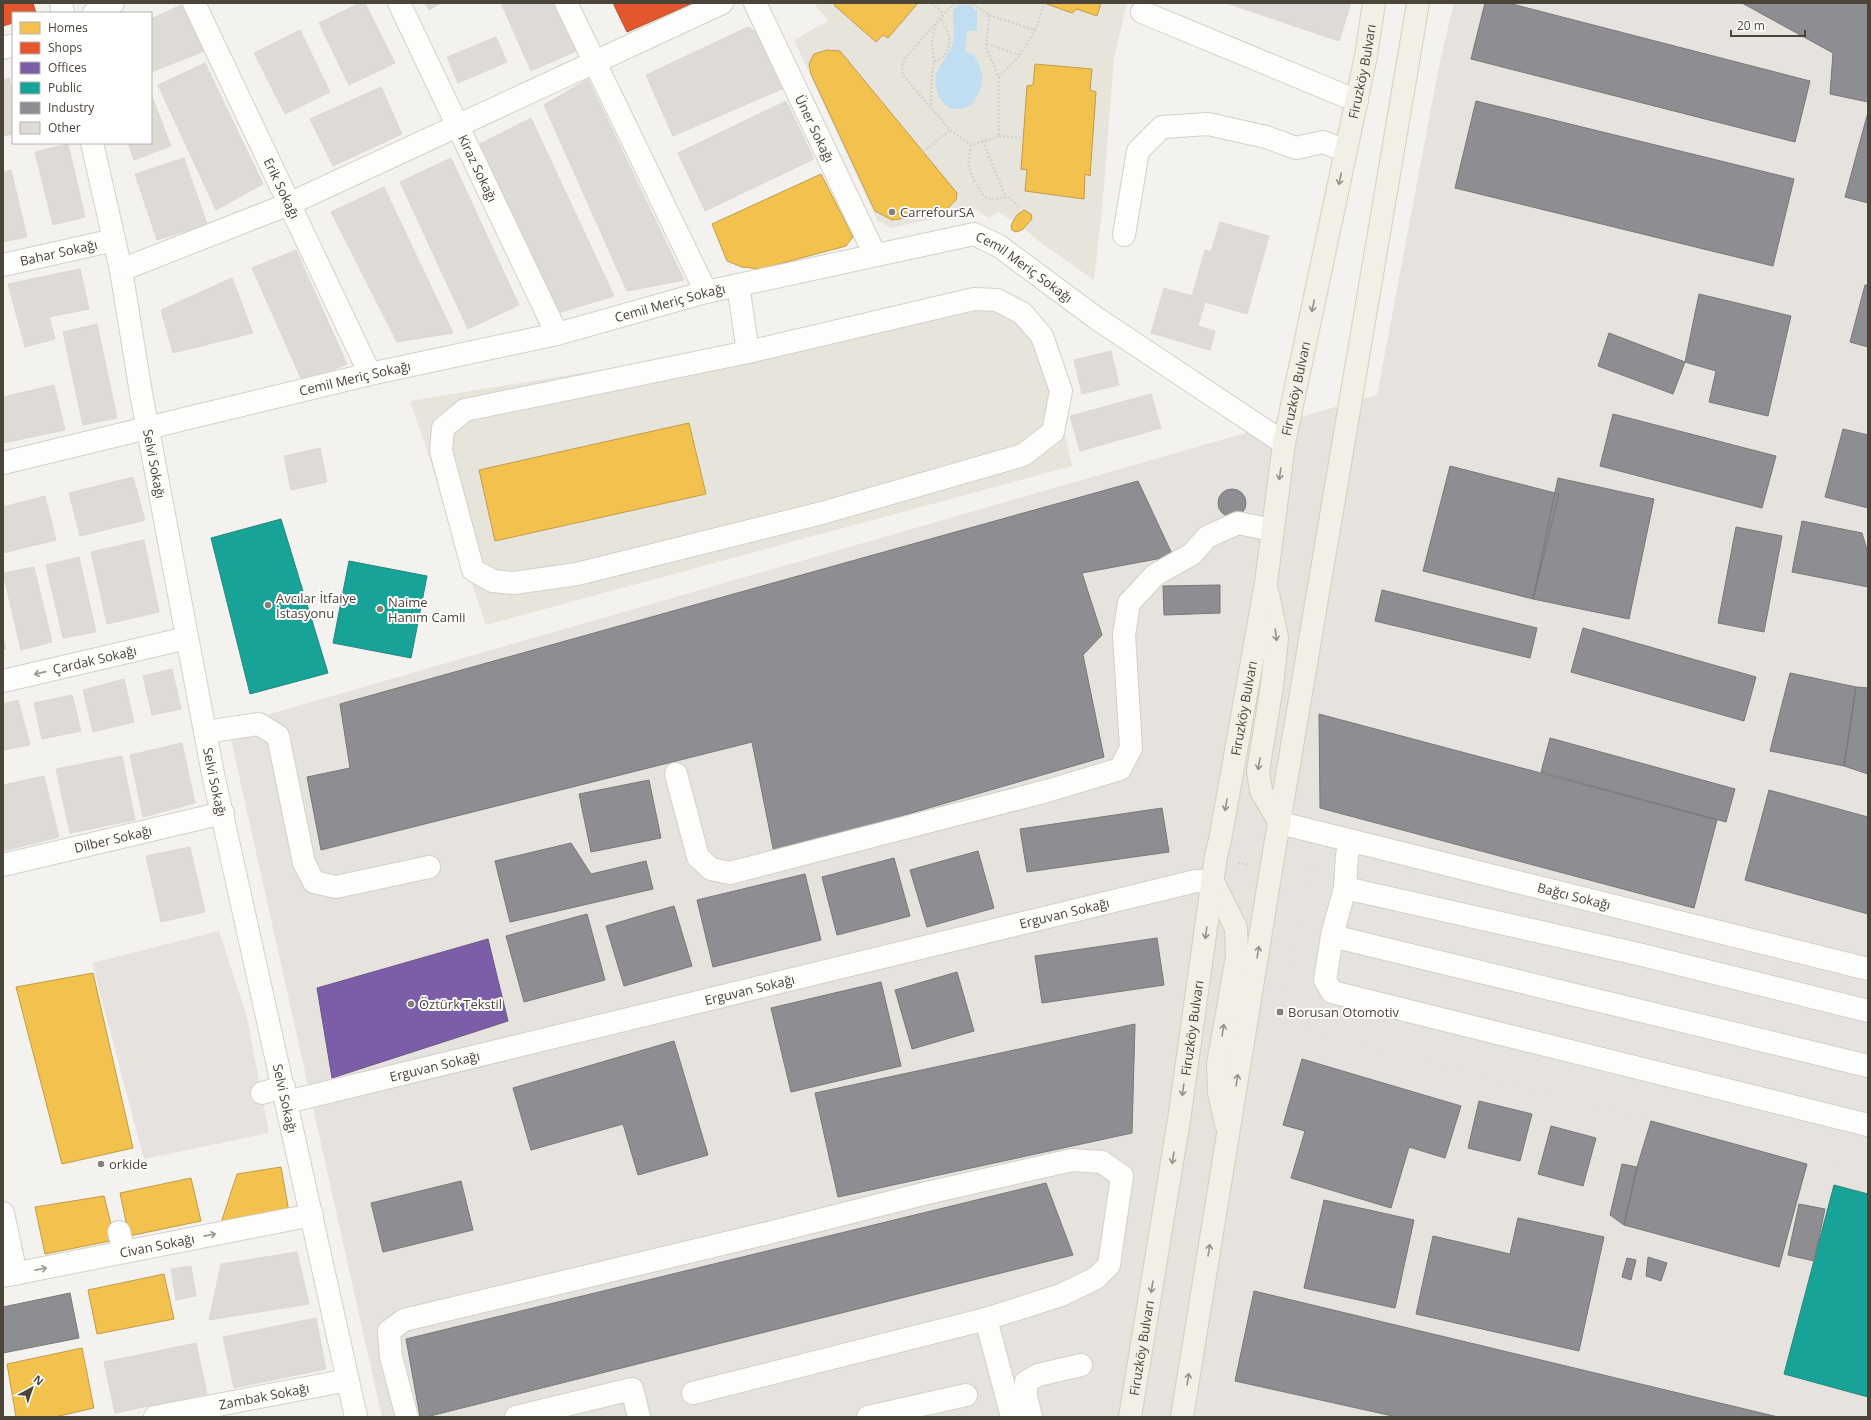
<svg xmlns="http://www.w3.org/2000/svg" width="1871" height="1420" viewBox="0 0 1871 1420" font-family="'Open Sans',sans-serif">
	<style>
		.residential { fill: #e7e4dc }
		.industrial { fill: #e6e2de }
		.parking { fill: #e6e3df }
		.water { fill: #c0ddf1 }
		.homes { fill: #f2c14e; stroke: #c09c48 }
		.shops { fill: #e4572e; stroke: #b65131 }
		.offices { fill: #7b5ea7; stroke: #6d5686 }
		.public { fill: #17a398; stroke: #27867c }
		.industry { fill: #8d8d92; stroke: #797777 }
		.building { fill: #dedbd6; stroke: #dcd9d4 }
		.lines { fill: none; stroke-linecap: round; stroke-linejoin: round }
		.minor-casing { stroke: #d2d0cb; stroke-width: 24 }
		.major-casing { stroke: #d6cebb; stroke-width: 24 }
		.path { stroke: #d3d2cc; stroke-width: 2.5; stroke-dasharray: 2 2; stroke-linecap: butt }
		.minor { stroke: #fdfdfc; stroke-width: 22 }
		.major { stroke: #f2efe6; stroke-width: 22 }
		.oneway { stroke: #969187 }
		.oneway2 { stroke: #9b9791 }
		.poi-dot { fill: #868178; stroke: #fff; stroke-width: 1.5 }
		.labels { text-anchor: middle; stroke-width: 4; stroke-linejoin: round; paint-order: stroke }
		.street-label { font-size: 13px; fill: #4b4439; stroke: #fff }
		.poi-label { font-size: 13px; fill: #4b4439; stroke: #fff; text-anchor: start }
	</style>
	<rect width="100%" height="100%" fill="#f4f2ee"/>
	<path class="residential" d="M 814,3 L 1127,3 L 1114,59 L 1102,210 L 1094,280 L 1041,243 L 1024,229 L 1016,232 L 1012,230 L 1013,221 L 999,212 L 989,218 L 975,209 L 891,228 L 877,220 L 794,40 L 828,21 Z
		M 1013,302 L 1052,376 L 1072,466 L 486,625 L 410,401 Z"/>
	<path class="industrial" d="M 1454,3 L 1868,3 L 1868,1417 L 382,1417 L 228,726 L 1377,395 L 1440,61 Z"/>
	<path class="parking" d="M 1341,866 L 1367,869 L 1624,927 L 1868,994 L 1868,1170 L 1651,1121 L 1279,1020 L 1311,867 Z
		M 219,931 L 247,1017 L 269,1133 L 144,1159 L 92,963 Z"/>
	<path class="water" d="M 969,4 L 977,12 L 977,31 L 967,31 L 965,52 L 973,54 C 986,74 985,86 971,106 C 965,107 956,111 950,108 C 938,102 932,82 938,70 C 942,61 950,53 953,43 C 956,32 952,21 953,10 L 959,5 Z"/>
	<path class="homes" d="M 835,3 L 918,3 L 888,38 L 883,35 L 876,42 L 834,5 Z
		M 1044,3 L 1101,3 L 1097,16 L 1077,9 L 1072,13 Z
		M 827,50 L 840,51 L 957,193 L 956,200 L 947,209 L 920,216 L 892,220 L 875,211 L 811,74 L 809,64 L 814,54 Z
		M 1035,64 L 1092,69 L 1090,90 L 1096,92 L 1090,176 L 1085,174 L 1084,199 L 1025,191 L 1027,170 L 1021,169 L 1027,86 L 1033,85 Z
		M 821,174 L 853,237 L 846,246 L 760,269 L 742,267 L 727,261 L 712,224 Z
		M 1024,210 L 1031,214 L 1032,219 L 1022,230 L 1016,232 L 1012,230 L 1011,225 L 1017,215 Z
		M 689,423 L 706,494 L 495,541 L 479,470 Z
		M 93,973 L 133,1148 L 62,1164 L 16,987 Z
		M 281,1167 L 289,1212 L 220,1226 L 237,1174 Z
		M 191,1178 L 201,1221 L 129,1236 L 120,1193 Z
		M 104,1196 L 115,1240 L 45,1254 L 35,1207 Z
		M 164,1274 L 174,1319 L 97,1334 L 88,1290 Z
		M 82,1348 L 94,1408 L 55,1417 L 16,1417 L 7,1364 Z"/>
	<path class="shops" d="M 3,3 L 33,3 L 36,13 L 13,13 L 13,23 L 3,26 Z
		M 613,3 L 693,3 L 627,32 Z"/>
	<path class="offices" d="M 488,939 L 508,1021 L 332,1078 L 317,988 Z"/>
	<path class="public" d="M 281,519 L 328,673 L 250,694 L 211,538 Z
		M 349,561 L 427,576 L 411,658 L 333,643 Z
		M 1834,1185 L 1868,1194 L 1868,1397 L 1784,1374 Z"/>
	<path class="industry" d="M 1485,3 L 1508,3 L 1810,81 L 1795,142 L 1471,59 Z
		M 1742,3 L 1868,3 L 1868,102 L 1830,94 L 1833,53 Z
		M 1476,101 L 1794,179 L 1773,266 L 1455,188 Z
		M 1868,112 L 1868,203 L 1845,197 Z
		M 1865,285 L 1868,285 L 1868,347 L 1850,342 Z
		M 1699,294 L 1791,316 L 1768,416 L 1709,402 L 1716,371 L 1685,362 Z
		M 1609,333 L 1685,362 L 1673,394 L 1598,366 Z
		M 1613,414 L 1776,456 L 1762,508 L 1600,466 Z
		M 1843,429 L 1868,435 L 1868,508 L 1825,497 Z
		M 1450,466 L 1559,494 L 1533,599 L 1423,571 Z
		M 1558,478 L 1654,499 L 1629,619 L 1533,599 Z
		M 1138,481 L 1173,556 L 1082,573 L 1102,635 L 1083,655 L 1104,757 L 774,853 L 752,742 L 321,850 L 307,777 L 350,768 L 340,704 Z
		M1218 503a14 14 0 1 1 28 0a14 14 0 1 1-28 0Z
		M 1802,521 L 1862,533 L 1868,553 L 1868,587 L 1792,572 Z
		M 1736,527 L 1782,536 L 1764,632 L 1718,623 Z
		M 1220,585 L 1220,613 L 1164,615 L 1163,586 Z
		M 1382,590 L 1537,628 L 1530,658 L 1375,621 Z
		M 1583,628 L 1756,677 L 1744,721 L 1571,672 Z
		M 1790,673 L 1856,687 L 1844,766 L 1770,751 Z
		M 1856,687 L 1868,688 L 1868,774 L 1844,766 Z
		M 1319,714 L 1717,820 L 1694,908 L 1320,808 Z
		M 1550,738 L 1735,789 L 1726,822 L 1541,772 Z
		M 649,780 L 661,838 L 591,852 L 579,794 Z
		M 1769,790 L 1868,817 L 1868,914 L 1745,880 Z
		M 1162,808 L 1169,852 L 1027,872 L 1020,829 Z
		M 571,843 L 591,874 L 646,861 L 653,889 L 510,922 L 495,861 Z
		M 978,851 L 994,908 L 927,927 L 910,870 Z
		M 894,858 L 910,916 L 837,935 L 822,877 Z
		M 805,874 L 821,940 L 713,967 L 697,900 Z
		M 674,906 L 692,966 L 624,986 L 606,926 Z
		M 587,914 L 605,980 L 524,1002 L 506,936 Z
		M 1157,938 L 1164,985 L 1042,1003 L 1035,956 Z
		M 957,972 L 974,1031 L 912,1049 L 895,990 Z
		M 881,982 L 901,1066 L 791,1092 L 771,1008 Z
		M 1135,1024 L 1132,1133 L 838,1197 L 815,1093 Z
		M 674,1041 L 708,1155 L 638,1175 L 623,1124 L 531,1150 L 513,1088 Z
		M 1302,1059 L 1461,1106 L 1445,1158 L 1409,1147 L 1391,1208 L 1291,1178 L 1305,1131 L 1283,1125 Z
		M 1479,1101 L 1532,1114 L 1520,1161 L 1468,1148 Z
		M 1651,1121 L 1807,1164 L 1779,1267 L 1624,1225 L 1637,1167 Z
		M 1551,1126 L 1596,1138 L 1583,1186 L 1538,1174 Z
		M 1622,1164 L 1637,1167 L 1624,1225 L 1610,1215 Z
		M 461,1181 L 473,1230 L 383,1252 L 371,1203 Z
		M 1046,1183 L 1073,1255 L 426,1417 L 420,1417 L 406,1339 Z
		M 1324,1200 L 1414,1220 L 1395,1308 L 1304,1288 Z
		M 1799,1204 L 1825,1209 L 1814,1261 L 1788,1255 Z
		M 1518,1218 L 1604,1237 L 1579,1351 L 1416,1314 L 1433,1236 L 1510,1254 Z
		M 1648,1257 L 1667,1263 L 1661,1281 L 1646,1276 Z
		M 1627,1258 L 1636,1260 L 1631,1280 L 1622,1277 Z
		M 1254,1291 L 1778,1417 L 1397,1417 L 1235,1381 Z
		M 70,1293 L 79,1338 L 3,1353 L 3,1307 Z"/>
	<path class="building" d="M 360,3 L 365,3 L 395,63 L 349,85 L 319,23 Z
		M 425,3 L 441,3 L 429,10 Z
		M 501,3 L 555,3 L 576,51 L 531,71 Z
		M 1226,3 L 1351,3 L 1339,41 Z
		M 181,5 L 205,51 L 151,72 L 151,19 Z
		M 748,27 L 756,32 L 782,89 L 673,136 L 646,75 Z
		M 300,30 L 330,92 L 285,114 L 254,53 Z
		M 496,37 L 507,62 L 458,83 L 447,57 Z
		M 205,63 L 263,184 L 216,210 L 158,85 Z
		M 9,78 L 13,95 L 13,134 L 3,136 L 3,80 Z
		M 588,79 L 684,280 L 627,291 L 544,105 Z
		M 381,87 L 402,134 L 333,166 L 310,119 Z
		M 151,94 L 171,146 L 134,160 L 128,143 L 151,143 Z
		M 786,101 L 814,159 L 705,211 L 678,153 Z
		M 531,118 L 614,296 L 558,313 L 478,145 Z
		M 68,144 L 85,217 L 53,225 L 35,152 Z
		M 184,158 L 207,224 L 157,240 L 135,174 Z
		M 451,158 L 519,305 L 468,329 L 400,182 Z
		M 11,170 L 27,237 L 3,242 L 3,172 Z
		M 384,187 L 453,333 L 397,342 L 331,212 Z
		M 1220,222 L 1269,236 L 1247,314 L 1205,302 L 1198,326 L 1215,331 L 1210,350 L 1151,333 L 1164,288 L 1192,296 L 1205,250 L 1211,252 Z
		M 296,250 L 347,364 L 303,383 L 252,268 Z
		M 80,269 L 89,309 L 49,317 L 55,339 L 25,347 L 8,284 Z
		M 232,278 L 253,333 L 173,353 L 161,310 Z
		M 97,324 L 117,418 L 83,425 L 63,332 Z
		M 1111,351 L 1119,385 L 1082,394 L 1074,360 Z
		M 54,385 L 65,430 L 3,443 L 3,397 Z
		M 1151,394 L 1161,428 L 1080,451 L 1070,416 Z
		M 320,448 L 327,482 L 291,490 L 284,456 Z
		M 133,477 L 145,520 L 80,536 L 69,493 Z
		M 45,496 L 56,540 L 3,553 L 3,507 Z
		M 144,540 L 159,612 L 107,624 L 91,552 Z
		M 79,557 L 96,632 L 63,638 L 46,565 Z
		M 34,567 L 52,642 L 21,650 L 3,573 Z
		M 3,636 L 6,649 L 3,650 Z
		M 172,669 L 181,709 L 152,715 L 143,676 Z
		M 124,679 L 134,722 L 93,732 L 83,690 Z
		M 72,695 L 81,731 L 42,739 L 34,703 Z
		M 18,700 L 30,745 L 3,750 L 3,704 Z
		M 182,743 L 195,803 L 143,817 L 130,755 Z
		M 122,756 L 135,820 L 70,833 L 56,769 Z
		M 44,776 L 59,837 L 3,851 L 3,785 Z
		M 190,847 L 205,912 L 161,922 L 146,856 Z
		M 297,1252 L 309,1304 L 209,1320 L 221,1264 Z
		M 191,1266 L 196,1296 L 176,1300 L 171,1269 Z
		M 316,1318 L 326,1369 L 234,1388 L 223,1337 Z
		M 196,1343 L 207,1394 L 115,1413 L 104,1362 Z"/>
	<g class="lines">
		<defs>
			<g id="minor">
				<path d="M 61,3 L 63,13"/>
				<path id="s1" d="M 194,3 L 370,374"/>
				<path id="s2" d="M 399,3 L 557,334"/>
				<path d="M 566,3 L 706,292"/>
				<path id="s3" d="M 755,3 L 875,255"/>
				<path d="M 1142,12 L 1357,101"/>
				<path d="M 94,13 L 113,3"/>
				<path d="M 3,48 L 13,45"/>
				<path id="s4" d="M 92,143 L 121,270 L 141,393 L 213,774 L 356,1417"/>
				<path d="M 1124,235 L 1138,151 L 1162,127 L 1208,124 L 1266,137 L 1296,148 L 1323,142 L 1346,151"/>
				<path id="s5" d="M 3,265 L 114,240"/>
				<path d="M 121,270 L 289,204 L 722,3"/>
				<path d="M 738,285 L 748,352"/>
				<path d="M 974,299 L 997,300 L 1022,313 L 1042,336 L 1061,391 L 1053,432 L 1023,455 L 822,513 L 577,574 L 514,583 L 493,581 L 473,570 L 441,451 L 443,428 L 465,410 L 748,352 Z"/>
				<path id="s6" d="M 3,463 L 370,374 L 557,334 L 706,292 L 974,234 L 999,246 L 1096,318 L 1284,443"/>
				<path id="s7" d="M 3,681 L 187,638"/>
				<path d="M 205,732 L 259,724 L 278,736 L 304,863 L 314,882 L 336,887 L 429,867"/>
				<path d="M 676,774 L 698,857 L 711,869 L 730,873 L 1047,791 L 1120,769 L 1131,748 L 1124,635 L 1129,603 L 1155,575 L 1192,554 L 1207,537 L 1238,523 L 1272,530"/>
				<path id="s8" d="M 1280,823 L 1868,969"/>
				<path d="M 1351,841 L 1347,855 L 1345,888 L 1332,936 L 1325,980 L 1332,992 L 1868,1125"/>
				<path id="s9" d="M 3,865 L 223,813"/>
				<path d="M 1345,888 L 1638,954 L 1868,1011"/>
				<path d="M 1332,936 L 1868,1066"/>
				<path d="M 262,1093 L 284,1087"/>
				<path id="s10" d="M 287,1102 L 1196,881 L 1213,882"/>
				<path d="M 3,1213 L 16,1274"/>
				<path d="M 119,1232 L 124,1252"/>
				<path id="s11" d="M 3,1276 L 312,1215"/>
				<path d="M 986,1319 L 1012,1417"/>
				<path id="s12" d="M 155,1417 L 348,1380"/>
				<path d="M 407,1417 L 391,1357 L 389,1331 L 404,1320 L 764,1234 L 927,1193 L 1072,1160 L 1102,1162 L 1122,1176 L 1109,1265 L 1096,1278 L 1061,1295 L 986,1319 L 693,1393"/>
				<path d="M 516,1417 L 632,1389 L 639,1417"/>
				<path d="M 868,1417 L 966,1395"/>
				<path d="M 1031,1417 L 1026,1397 L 1026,1382 L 1038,1375 L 1081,1365"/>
			</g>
			<g id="major">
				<path d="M 1268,594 L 1277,638 L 1272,686 L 1258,771 L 1261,791 L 1280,823"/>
				<path d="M 1213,882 L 1236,928 L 1237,957 L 1218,1064 L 1219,1093 L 1226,1124"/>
				<path id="s13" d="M 1130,1417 L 1179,1120 L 1216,856 L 1220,840 L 1266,583 L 1284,443 L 1366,56 L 1374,3"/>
				<path d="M 1182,1417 L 1271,870 L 1418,3"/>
			</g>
		</defs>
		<use href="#minor" class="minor-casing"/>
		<use href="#major" class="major-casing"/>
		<path class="path" d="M 932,3 L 944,14
			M 954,3 L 906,57 L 902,65 L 903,75 L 950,130 L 971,145 L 999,136 L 999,77 L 986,48 L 989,15 L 972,3
			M 989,15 L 1035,30 L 1020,55
			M 1035,30 L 1045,3
			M 987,44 L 1020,55 L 999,77
			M 934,62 L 932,41 L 936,24
			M 931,105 L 932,75 L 934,62 C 938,60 943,57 945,54 C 954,43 948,28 940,18
			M 999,136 L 1023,138
			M 983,141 L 1005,196
			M 971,145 C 970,151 968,160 969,166 C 970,174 981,195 987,198 C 1001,204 1004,187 1019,208
			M 923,152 L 950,130
			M 1238,863 L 1249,865"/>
		<use href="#minor" class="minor"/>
		<use href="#major" class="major"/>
	</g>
	<defs><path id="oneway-shaft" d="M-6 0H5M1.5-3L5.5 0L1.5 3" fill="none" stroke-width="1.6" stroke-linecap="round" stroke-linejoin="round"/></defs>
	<g class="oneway">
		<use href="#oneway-shaft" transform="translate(1340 179) rotate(102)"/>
		<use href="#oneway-shaft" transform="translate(1313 306) rotate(102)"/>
		<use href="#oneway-shaft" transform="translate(1280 474) rotate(98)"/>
		<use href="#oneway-shaft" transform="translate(1276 635) rotate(83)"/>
		<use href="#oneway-shaft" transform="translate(1259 764) rotate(100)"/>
		<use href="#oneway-shaft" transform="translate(1226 805) rotate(100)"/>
		<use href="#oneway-shaft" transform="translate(1206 933) rotate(98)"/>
		<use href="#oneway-shaft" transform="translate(1258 952) rotate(-81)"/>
		<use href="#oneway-shaft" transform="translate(1223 1030) rotate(-81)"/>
		<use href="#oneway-shaft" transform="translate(1237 1080) rotate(-81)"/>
		<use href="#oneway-shaft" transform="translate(1183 1090) rotate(98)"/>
		<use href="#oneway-shaft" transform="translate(1173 1158) rotate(99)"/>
		<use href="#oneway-shaft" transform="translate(1209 1250) rotate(-81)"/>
		<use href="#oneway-shaft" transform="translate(1152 1287) rotate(99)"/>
		<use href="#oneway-shaft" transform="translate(1188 1379) rotate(-81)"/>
	</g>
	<g class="oneway2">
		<use href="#oneway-shaft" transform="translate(40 673) rotate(167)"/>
		<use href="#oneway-shaft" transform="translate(210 1235) rotate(-11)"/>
		<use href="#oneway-shaft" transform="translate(41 1269) rotate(-11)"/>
	</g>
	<g class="poi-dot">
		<circle cx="892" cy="212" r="4"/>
		<circle cx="268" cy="605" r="4"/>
		<circle cx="380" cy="609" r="4"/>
		<circle cx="411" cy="1004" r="4"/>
		<rect x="1276" y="1008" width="8" height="8" rx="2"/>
		<circle cx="101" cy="1164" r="4"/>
	</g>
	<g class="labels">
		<g class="street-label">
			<text dy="5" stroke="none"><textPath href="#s13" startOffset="1366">Firuzköy Bulvarı</textPath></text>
			<text dy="5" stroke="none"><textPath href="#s3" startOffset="139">Üner Sokağı</textPath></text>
			<text dy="5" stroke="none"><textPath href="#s2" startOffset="183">Kiraz Sokağı</textPath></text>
			<text dy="5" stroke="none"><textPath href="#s1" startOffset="205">Erik Sokağı</textPath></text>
			<text dy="5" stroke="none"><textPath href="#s5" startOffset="57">Bahar Sokağı</textPath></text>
			<text dy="5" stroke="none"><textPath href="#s6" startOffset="1058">Cemil Meriç Sokağı</textPath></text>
			<text dy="5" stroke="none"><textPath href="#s6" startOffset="686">Cemil Meriç Sokağı</textPath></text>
			<text dy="5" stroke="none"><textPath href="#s6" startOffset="362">Cemil Meriç Sokağı</textPath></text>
			<text dy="5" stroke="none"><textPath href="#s13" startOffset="1042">Firuzköy Bulvarı</textPath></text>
			<text dy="5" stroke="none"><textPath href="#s4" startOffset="327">Selvi Sokağı</textPath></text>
			<text dy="5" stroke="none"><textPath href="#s7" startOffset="94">Çardak Sokağı</textPath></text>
			<text dy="5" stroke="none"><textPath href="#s13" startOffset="718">Firuzköy Bulvarı</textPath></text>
			<text dy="5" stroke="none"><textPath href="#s4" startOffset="651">Selvi Sokağı</textPath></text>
			<text dy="5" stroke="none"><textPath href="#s9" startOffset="113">Dilber Sokağı</textPath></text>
			<text dy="5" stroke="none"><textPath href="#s8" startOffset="303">Bağcı Sokağı</textPath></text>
			<text dy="5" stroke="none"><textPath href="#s10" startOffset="800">Erguvan Sokağı</textPath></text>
			<text dy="5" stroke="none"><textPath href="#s10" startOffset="476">Erguvan Sokağı</textPath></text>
			<text dy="5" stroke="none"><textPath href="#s13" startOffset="394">Firuzköy Bulvarı</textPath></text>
			<text dy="5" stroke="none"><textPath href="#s10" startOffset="152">Erguvan Sokağı</textPath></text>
			<text dy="5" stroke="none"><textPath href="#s4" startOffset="975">Selvi Sokağı</textPath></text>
			<text dy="5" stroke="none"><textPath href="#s11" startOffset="157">Civan Sokağı</textPath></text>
			<text dy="5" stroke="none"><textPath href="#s13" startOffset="70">Firuzköy Bulvarı</textPath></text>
			<text dy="5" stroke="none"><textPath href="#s12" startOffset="111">Zambak Sokağı</textPath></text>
		</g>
		<g class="poi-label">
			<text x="900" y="217">CarrefourSA</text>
			<text x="276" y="603">Avcılar İtfaiye<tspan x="276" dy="15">İstasyonu</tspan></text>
			<text x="388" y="607">Naime<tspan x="388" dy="15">Hanım Camii</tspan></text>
			<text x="419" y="1009">Öztürk Tekstil</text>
			<text x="1288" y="1017">Borusan Otomotiv</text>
			<text x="109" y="1169">orkide</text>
		</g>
	</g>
	<rect width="1871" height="1420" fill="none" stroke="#4b4439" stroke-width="8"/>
	<rect x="12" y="12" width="140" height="132" fill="#ffffff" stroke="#b7b4b0"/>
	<rect x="20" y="22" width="20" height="12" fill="#f2c14e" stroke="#b7b4b0"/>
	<text x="48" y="32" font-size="12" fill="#4b4439">Homes</text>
	<rect x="20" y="42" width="20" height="12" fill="#e4572e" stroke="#b7b4b0"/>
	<text x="48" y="52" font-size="12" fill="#4b4439">Shops</text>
	<rect x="20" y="62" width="20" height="12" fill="#7b5ea7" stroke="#b7b4b0"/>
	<text x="48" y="72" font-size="12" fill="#4b4439">Offices</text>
	<rect x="20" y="82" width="20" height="12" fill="#17a398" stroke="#b7b4b0"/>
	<text x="48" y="92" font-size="12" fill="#4b4439">Public</text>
	<rect x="20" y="102" width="20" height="12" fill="#8d8d92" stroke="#b7b4b0"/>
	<text x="48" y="112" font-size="12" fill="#4b4439">Industry</text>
	<rect x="20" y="122" width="20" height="12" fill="#dedbd6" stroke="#b7b4b0"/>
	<text x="48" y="132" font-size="12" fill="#4b4439">Other</text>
	<g transform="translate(32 1388) rotate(40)" stroke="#ffffff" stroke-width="3" paint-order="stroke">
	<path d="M0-3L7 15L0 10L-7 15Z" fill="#4b4439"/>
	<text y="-6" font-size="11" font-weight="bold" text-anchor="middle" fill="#4b4439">N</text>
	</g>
	<path d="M1731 30v6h74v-6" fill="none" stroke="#4b4439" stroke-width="2"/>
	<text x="1737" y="30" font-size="12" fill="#4b4439" stroke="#ffffff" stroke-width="3" paint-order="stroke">20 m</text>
</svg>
